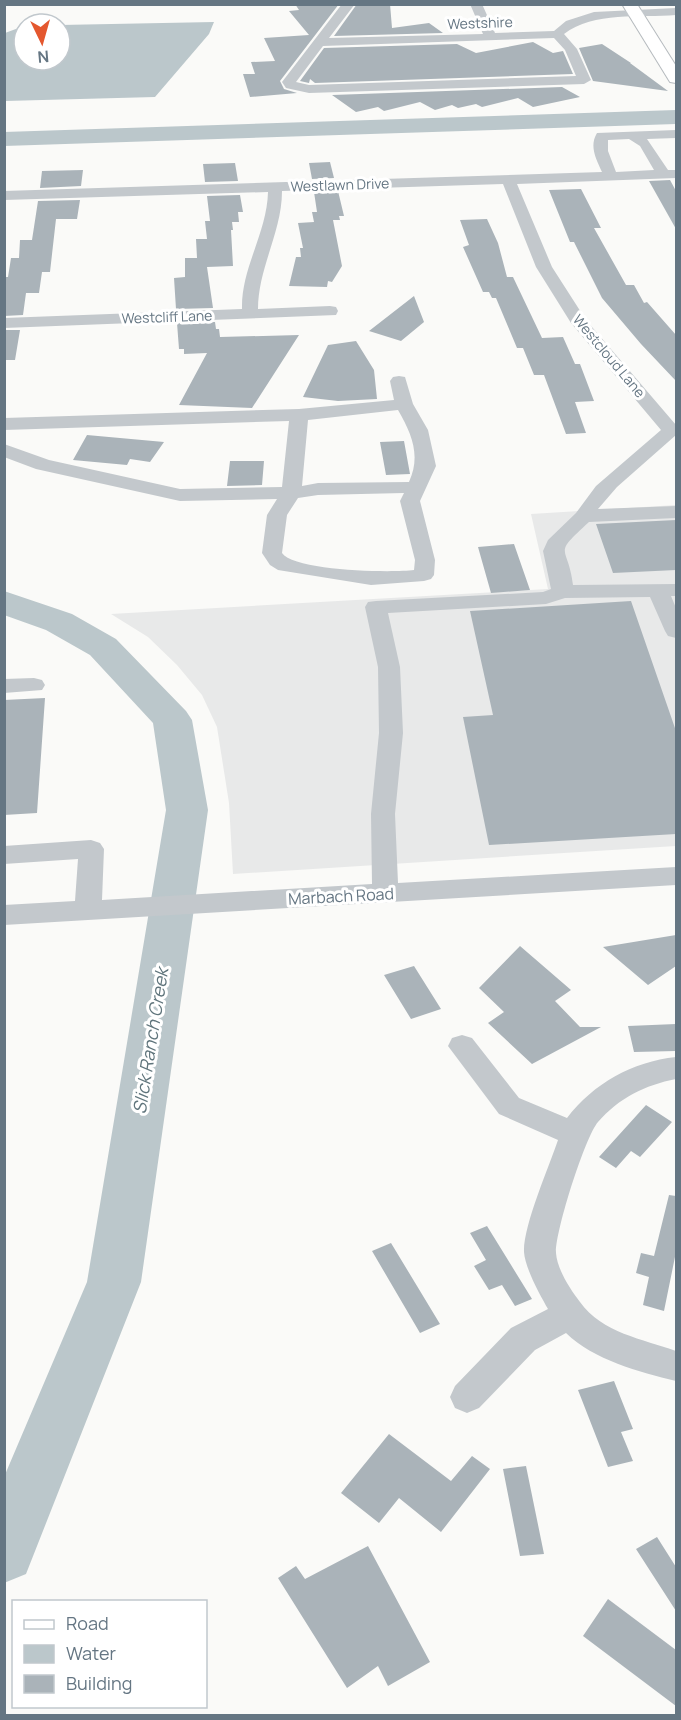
<svg xmlns="http://www.w3.org/2000/svg" width="681" height="1720" viewBox="0 0 681 1720" font-family="Manrope,sans-serif">
	<style>
		.built { fill: #e8e9e9 }
		.water { fill: #bbc7cb }
		.lines { fill: none; stroke-linecap: round; stroke-linejoin: round }
		.river { fill: #bbc7cb; fill-rule: evenodd }
		.building { fill: #aab3b9 }
		.major-casing { stroke: #b5babe; stroke-width: 2 }
		.minor { fill: #c3c8cc; fill-rule: evenodd }
		.major { fill: #fff; fill-rule: evenodd }
		.labels { text-anchor: middle; stroke-width: 6; stroke-linejoin: round; paint-order: stroke }
		.far-street-label { font-size: 14px; fill: #657683; stroke: #fff }
		.street-label { font-size: 16px; fill: #657683; stroke: #fff }
		.water-label { font-size: 18px; font-style: italic; fill: #60757c; stroke: #fff }
	</style>
	<rect width="100%" height="100%" fill="#fafaf8"/>
	<path class="built" d="M 676,505 L 676,846 L 233,874 L 229,803 L 217,727 L 202,695 L 177,665 L 148,637 L 111,614 L 548,589 L 531,514 Z"/>
	<path class="water" d="M 214,22 L 209,34 L 155,97 L 5,101 L 5,33 L 24,26 L 24,60 L 60,60 L 60,25 Z"/>
	<g class="lines">
		<path class="river" d="M 676,110 L 676,124 L 4,146 L 4,132 Z
			M 4,591 L 72,614 L 116,639 L 186,711 L 192,720 L 208,810 L 141,1282 L 26,1574 L 4,1583 L 4,1477 L 87,1282 L 166,810 L 153,723 L 90,655 L 46,630 L 4,615 Z"/>
	</g>
	<path class="building" d="M 295,4 L 339,4 L 280,81 L 284,89 L 297,93 L 250,97 L 243,74 L 255,74 L 251,62 L 275,61 L 264,38 L 309,35 L 289,11 L 299,10 Z
		M 357,4 L 390,4 L 392,28 L 429,23 L 443,33 L 334,36 Z
		M 533,42 L 553,53 L 563,51 L 573,74 L 315,83 L 310,79 L 309,83 L 300,81 L 324,48 L 457,44 L 476,53 Z
		M 602,44 L 631,63 L 630,63 L 668,91 L 593,81 L 579,48 Z
		M 562,87 L 580,97 L 533,107 L 518,98 L 482,107 L 476,104 L 458,108 L 452,105 L 435,110 L 420,102 L 384,111 L 378,107 L 356,112 L 332,95 Z
		M 330,162 L 334,178 L 312,179 L 309,163 Z
		M 235,163 L 238,181 L 205,182 L 203,164 Z
		M 83,170 L 81,186 L 40,188 L 42,171 Z
		M 670,180 L 676,191 L 676,229 L 649,181 Z
		M 581,189 L 601,228 L 594,228 L 626,285 L 634,285 L 644,303 L 647,302 L 676,335 L 676,381 L 641,344 L 602,298 L 574,242 L 570,242 L 549,190 Z
		M 338,191 L 344,216 L 339,216 L 340,220 L 333,220 L 342,266 L 332,282 L 328,281 L 327,287 L 289,286 L 296,257 L 301,257 L 300,248 L 303,248 L 298,223 L 314,222 L 312,212 L 317,212 L 314,192 Z
		M 240,195 L 243,212 L 238,212 L 239,222 L 232,222 L 233,230 L 231,230 L 233,266 L 207,267 L 213,308 L 176,309 L 174,278 L 185,277 L 185,258 L 197,258 L 196,239 L 207,239 L 205,221 L 210,221 L 207,196 Z
		M 80,200 L 77,219 L 56,219 L 50,272 L 42,272 L 39,293 L 26,293 L 23,315 L 4,316 L 4,277 L 8,277 L 11,258 L 19,258 L 20,240 L 32,240 L 38,201 Z
		M 487,219 L 498,243 L 507,277 L 513,277 L 542,338 L 563,337 L 575,364 L 580,364 L 594,401 L 575,402 L 586,433 L 566,434 L 544,375 L 534,375 L 523,348 L 517,348 L 496,298 L 492,298 L 489,292 L 483,292 L 463,247 L 469,245 L 460,220 Z
		M 414,296 L 424,322 L 401,341 L 369,331 Z
		M 215,322 L 216,329 L 219,329 L 220,337 L 299,335 L 252,408 L 179,405 L 207,353 L 184,354 L 184,349 L 179,349 L 177,323 Z
		M 4,330 L 20,330 L 15,360 L 4,360 Z
		M 356,341 L 374,370 L 377,399 L 338,401 L 303,397 L 328,345 Z
		M 87,435 L 164,442 L 150,462 L 130,459 L 127,465 L 73,460 Z
		M 404,441 L 410,474 L 386,475 L 380,442 Z
		M 230,461 L 264,461 L 262,485 L 227,486 Z
		M 676,520 L 676,570 L 613,573 L 596,524 Z
		M 514,544 L 530,590 L 491,593 L 478,547 Z
		M 631,601 L 676,731 L 676,834 L 489,845 L 463,717 L 493,715 L 470,611 Z
		M 45,698 L 37,813 L 4,815 L 4,700 Z
		M 676,935 L 676,966 L 648,985 L 603,947 Z
		M 520,946 L 571,990 L 555,1001 L 580,1027 L 601,1027 L 532,1064 L 488,1023 L 504,1012 L 479,988 Z
		M 414,966 L 441,1009 L 411,1019 L 384,975 Z
		M 676,1024 L 676,1051 L 634,1052 L 628,1026 Z
		M 646,1105 L 672,1122 L 640,1157 L 631,1151 L 616,1168 L 599,1157 Z
		M 669,1195 L 676,1196 L 676,1252 L 664,1311 L 643,1305 L 649,1277 L 636,1273 L 641,1253 L 654,1256 Z
		M 487,1226 L 532,1299 L 515,1306 L 502,1285 L 489,1290 L 474,1266 L 486,1260 L 470,1233 Z
		M 391,1243 L 440,1324 L 420,1333 L 372,1251 Z
		M 614,1381 L 633,1429 L 621,1432 L 633,1461 L 608,1467 L 578,1390 Z
		M 389,1434 L 451,1481 L 472,1456 L 490,1469 L 441,1532 L 399,1498 L 379,1523 L 341,1493 Z
		M 526,1466 L 544,1554 L 520,1556 L 503,1469 Z
		M 657,1537 L 676,1567 L 676,1611 L 636,1549 Z
		M 368,1546 L 430,1662 L 388,1686 L 378,1666 L 347,1688 L 278,1578 L 296,1566 L 305,1579 Z
		M 608,1599 L 676,1650 L 676,1706 L 583,1636 Z"/>
	<g class="lines">
		<defs>
			<path id="major" d="M 622,4 L 637,4 L 676,66 L 676,83 L 670,82 Z"/>
		</defs>
		<use href="#major" class="major-casing"/>
		<path class="minor" d="M 342,4 L 355,4 L 329,38 L 483,34 L 470,4 L 482,4 L 495,33 L 554,31 L 566,21 L 594,12 L 676,8 L 676,15 C 640,18 594,11 564,34 L 577,49 L 591,80 L 584,84 L 309,93 L 286,88 L 282,82 ZM 554,38 L 565,50 L 576,76 L 309,85 L 296,82 L 323,46 Z
			M 676,130 L 676,138 L 647,139 L 668,170 L 676,170 L 676,178 L 517,184 L 552,267 L 586,320 L 676,425 L 676,435 L 617,487 L 598,509 L 676,506 L 676,518 L 589,522 C 551,557 568,543 573,585 L 676,584 L 676,596 L 671,596 L 676,608 L 676,638 L 668,636 L 665,631 L 650,597 L 565,598 L 546,604 L 388,613 L 400,667 L 403,733 L 395,814 L 398,883 L 676,867 L 676,885 L 4,925 L 4,905 L 75,901 L 78,859 L 4,864 L 4,846 L 91,840 L 100,843 L 104,849 L 102,900 L 372,884 L 371,814 L 379,733 L 378,667 L 365,607 L 368,602 L 376,601 L 543,592 L 551,589 L 543,551 L 548,540 L 576,513 L 596,486 L 661,430 L 571,323 L 536,267 L 503,184 L 282,191 C 282,232 258,268 258,309 L 330,306 L 336,307 L 338,311 L 336,315 L 4,328 L 4,318 L 242,309 C 241,268 267,233 268,192 L 4,200 L 4,191 L 602,172 C 596,159 589,146 597,133 ZM 629,139 L 640,146 L 654,170 L 616,172 L 608,151 L 608,140 Z
			M 399,376 L 405,377 L 413,404 L 428,430 L 436,466 L 420,501 L 435,560 L 434,575 L 431,579 L 424,581 L 371,585 L 278,570 L 270,565 L 262,553 L 267,515 L 277,499 L 180,501 L 36,469 L 4,457 L 4,444 L 49,460 L 180,489 L 282,487 L 289,421 L 4,430 L 4,418 L 299,409 L 394,400 L 390,381 L 393,377 ZM 398,410 C 412,434 421,456 409,482 L 318,483 L 302,486 L 308,420 ZM 404,493 L 400,501 L 415,560 L 414,570 C 391,573 294,571 282,553 L 287,515 L 298,498 L 318,495 Z
			M 34,678 L 42,680 L 45,685 L 42,690 L 4,693 L 4,679 Z
			M 462,1035 L 472,1038 L 519,1098 L 567,1118 C 594,1083 632,1062 676,1057 L 676,1079 C 645,1085 619,1098 598,1122 C 585,1137 555,1232 556,1253 C 557,1269 570,1289 580,1302 C 602,1333 643,1339 676,1351 L 676,1381 C 639,1372 594,1360 566,1333 L 535,1350 L 479,1408 L 467,1413 L 455,1408 L 450,1397 L 455,1386 L 511,1328 L 548,1309 C 540,1295 525,1268 524,1252 C 523,1226 549,1167 558,1140 L 499,1114 L 448,1046 L 452,1038 Z"/>
		<use href="#major" class="major"/>
	</g>
	<g class="labels">
		<g class="far-street-label">
			<text transform="translate(480 23) rotate(-2)" y="5">Westshire</text>
			<text transform="translate(340 185) rotate(-2)" y="5">Westlawn Drive</text>
			<text transform="translate(167 317) rotate(-2)" y="5">Westcliff Lane</text>
			<text transform="translate(609 356) rotate(50)" y="5">Westcloud Lane</text>
		</g>
		<g class="street-label">
			<text transform="translate(341 896) rotate(-3)" y="6">Marbach Road</text>
		</g>
		<g class="water-label">
			<text transform="translate(151 1041) rotate(-81)" y="6">Slick Ranch Creek</text>
		</g>
	</g>
	<rect width="681" height="1720" fill="none" stroke="#657683" stroke-width="12"/>
	<rect x="12" y="1600" width="195" height="108" fill="#ffffff" stroke="#c1c8cd" stroke-width="1.5"/>
	<rect x="24" y="1620" width="30" height="9" fill="#ffffff" stroke="#c1c8cd" stroke-width="1.5"/>
	<text x="66" y="1630" font-size="18" fill="#657683">Road</text>
	<rect x="24" y="1645" width="30" height="18" fill="#bbc7cb" stroke="#c1c8cd" stroke-width="1.5"/>
	<text x="66" y="1660" font-size="18" fill="#657683">Water</text>
	<rect x="24" y="1675" width="30" height="18" fill="#aab3b9" stroke="#c1c8cd" stroke-width="1.5"/>
	<text x="66" y="1690" font-size="18" fill="#657683">Building</text>
	<g transform="translate(42 42) rotate(175)"><circle r="28" fill="#ffffff" stroke="#c1c8cd" stroke-width="1.5"/>
	<path d="M0-4.5L10 22L0 15L-10 22Z" fill="#e4572e"/>
	<text y="-9" font-size="16" font-weight="bold" text-anchor="middle" fill="#657683">N</text>
	</g>
</svg>
